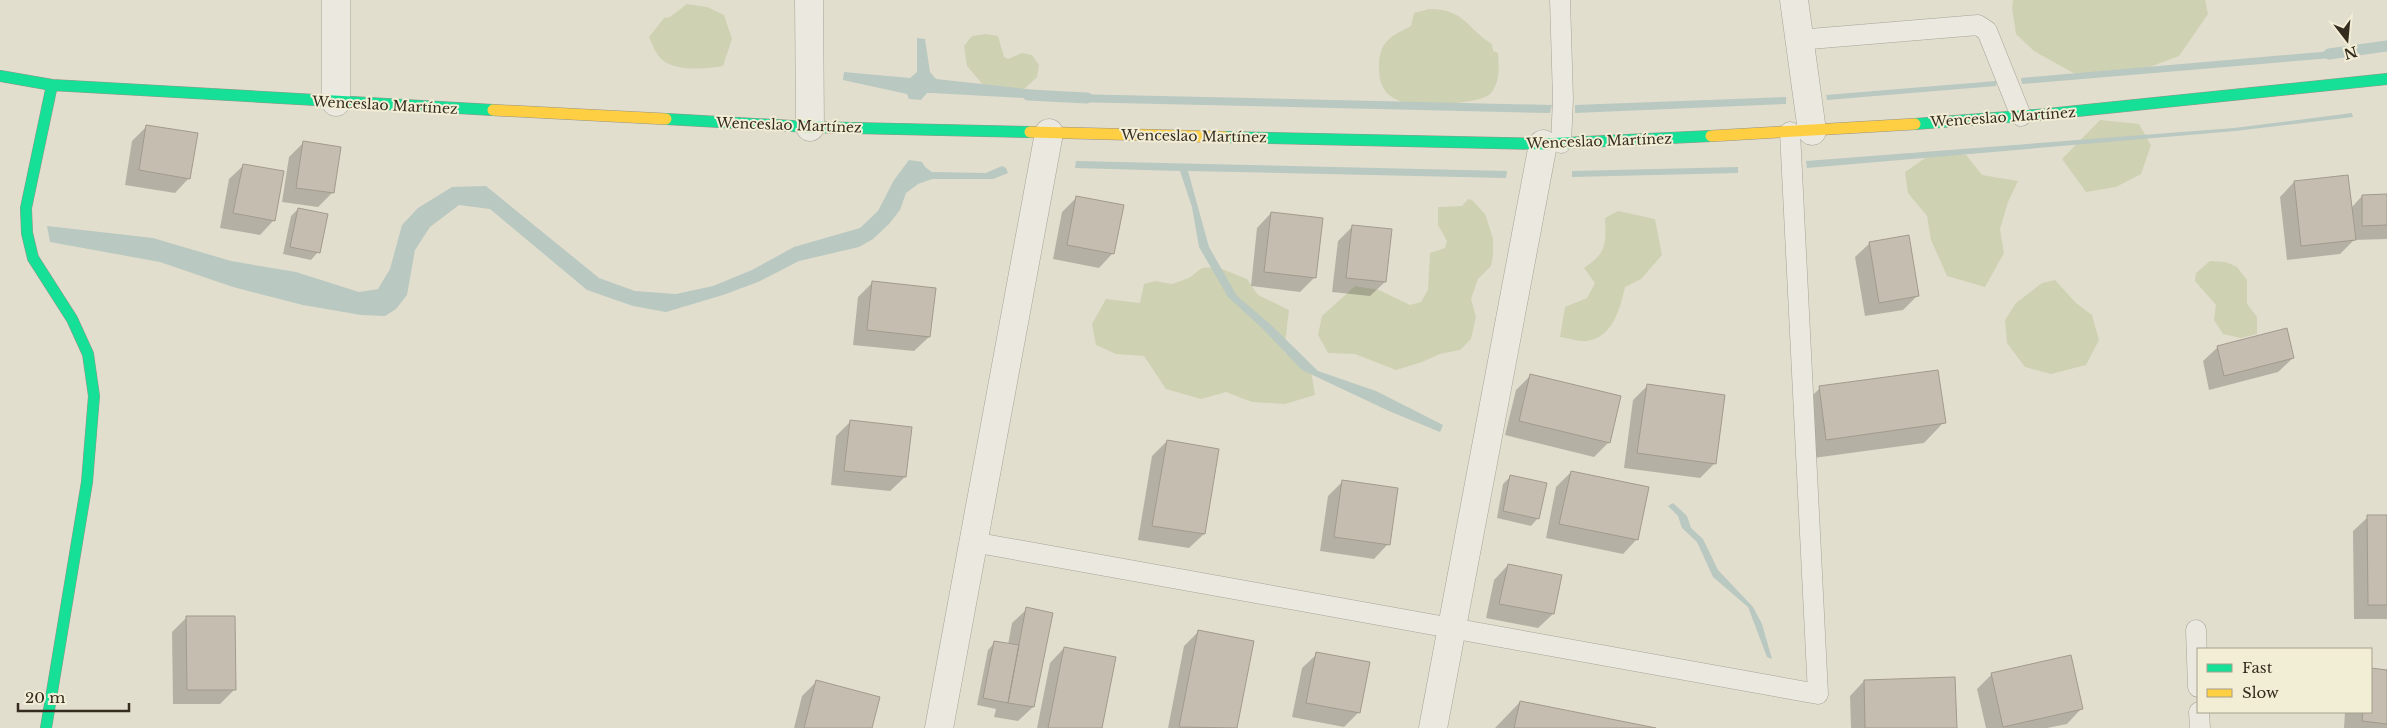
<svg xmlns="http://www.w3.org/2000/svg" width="2387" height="728" viewBox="0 0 2387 728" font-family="'Libre Baskerville',serif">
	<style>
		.green { fill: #ced1b2 }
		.water { fill: #b9c8c0 }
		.shadow { fill: #0003 }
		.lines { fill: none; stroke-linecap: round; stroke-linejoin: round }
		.stream { stroke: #b9c8c0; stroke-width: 11 }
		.building { fill: #c5bdaf; stroke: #a29a8d }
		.lane-casing { stroke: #a7a397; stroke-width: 21 }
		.street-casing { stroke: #a7a397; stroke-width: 29 }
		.fast-casing { stroke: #979286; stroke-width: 12 }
		.slow-casing { stroke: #979286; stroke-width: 12 }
		.lane { stroke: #eae8df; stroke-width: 20 }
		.street { stroke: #eae8df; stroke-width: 28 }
		.fast { stroke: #16e098; stroke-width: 11 }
		.slow { stroke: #ffcf43; stroke-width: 11 }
		.labels { text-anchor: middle; stroke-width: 4; stroke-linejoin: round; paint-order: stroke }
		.street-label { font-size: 14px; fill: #352c20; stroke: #f2edd5 }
	</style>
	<rect width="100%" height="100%" fill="#e2dece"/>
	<path class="green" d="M 2013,0 L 2205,0 L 2208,14 L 2179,56 L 2131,74 L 2075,74 L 2034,51 L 2016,34 L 2012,8 Z
		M 687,4 L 707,7 L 724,15 L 732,39 L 723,66 C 706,69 669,73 658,55 C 654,50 652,43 649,37 L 664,18 L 670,17 Z
		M 1429,9 C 1465,9 1466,28 1492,44 L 1493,51 L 1498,53 C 1499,67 1500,82 1491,93 C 1483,104 1419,107 1406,103 C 1400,102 1389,96 1386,92 C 1379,83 1379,74 1379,63 C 1380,40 1394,35 1411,26 L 1414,13 Z
		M 986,34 L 998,36 L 1004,57 L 1008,59 L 1022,53 L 1032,55 L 1039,65 L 1037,77 L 1021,92 L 985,87 L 967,66 L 964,46 L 972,36 Z
		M 2100,120 L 2139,124 L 2151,145 L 2141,174 L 2116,187 L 2086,192 L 2062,159 Z
		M 1934,152 L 1966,155 L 1982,175 L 2018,181 L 2008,202 L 2000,229 L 2004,253 L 1985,287 L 1947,276 L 1931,240 L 1927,216 L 1908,193 L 1905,172 Z
		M 1468,199 L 1472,200 L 1485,214 L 1493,238 L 1493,256 L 1491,266 L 1478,279 L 1471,299 L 1476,317 L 1471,339 L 1460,350 L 1440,354 L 1422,362 L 1396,370 L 1355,354 L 1328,353 L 1318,335 L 1322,316 L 1355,286 L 1379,290 L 1410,305 L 1421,302 L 1428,290 L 1430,253 L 1445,248 L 1447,241 L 1438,225 L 1438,207 L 1462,206 Z
		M 1618,211 L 1655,219 L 1662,255 L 1641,279 L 1625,287 C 1620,309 1613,337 1587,341 C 1580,342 1568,338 1560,337 L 1565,307 L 1587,298 L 1595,283 L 1584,268 C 1607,252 1606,245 1605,218 Z
		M 2210,261 L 2226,262 L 2237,267 L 2247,280 L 2247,304 L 2257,317 L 2257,334 L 2241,338 L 2223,334 L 2214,320 L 2216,305 L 2195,281 L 2196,273 Z
		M 1217,267 L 1247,279 L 1258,295 L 1289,310 L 1284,352 L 1310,365 L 1315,395 L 1285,404 L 1252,402 L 1226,392 L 1201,399 L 1166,389 L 1144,356 L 1116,354 L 1096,345 L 1092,324 L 1106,299 L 1140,303 L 1144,284 L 1155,281 L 1172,284 L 1189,278 L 1202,268 Z
		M 2055,280 L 2076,303 L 2092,315 L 2099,340 L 2086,365 L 2051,374 L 2025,367 L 2007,343 L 2005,320 L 2016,303 L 2042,283 Z"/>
	<path class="water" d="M 917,38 L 925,39 L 930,72 L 936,79 L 1044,91 L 1043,99 L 932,93 L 927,93 L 921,100 L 909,99 L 907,94 L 843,80 L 844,72 L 910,78 L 917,72 Z
		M 2344,50 L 2344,57 L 2022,84 L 2021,78 Z
		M 1996,81 L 1996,86 L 1827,100 L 1826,95 Z
		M 1072,94 L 1552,105 L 1550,113 L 1071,102 Z
		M 1786,97 L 1786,104 L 1575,113 L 1575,105 Z
		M 2352,113 L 2353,117 L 2235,131 L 1807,168 L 1806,161 L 2234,128 Z
		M 909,160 L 922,162 L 925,167 L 932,172 L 986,173 L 1002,166 L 1006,168 L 1008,173 L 993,179 L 932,179 L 918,184 L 906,193 L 900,210 L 889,224 L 873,239 L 859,247 L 799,261 L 758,282 L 723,295 L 666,312 L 633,306 L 587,290 L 490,209 L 459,205 L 430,227 L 415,250 L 407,295 L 396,309 L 385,316 L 361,315 L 303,305 L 233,287 L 160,262 L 50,242 L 47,226 L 153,238 L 231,261 L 296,272 L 359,292 L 378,289 L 390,269 L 402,225 L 418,208 L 452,187 L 486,186 L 599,278 L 635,291 L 676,294 L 713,286 L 752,270 L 794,247 L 860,228 L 878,211 L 894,180 Z
		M 1076,161 L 1507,171 L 1506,178 L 1188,171 L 1209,247 L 1237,296 L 1271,325 L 1318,371 L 1376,391 L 1443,425 L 1440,432 L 1389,411 L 1302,370 L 1263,329 L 1228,297 L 1199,247 L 1192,207 L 1180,171 L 1075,168 Z
		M 1738,167 L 1738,173 L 1572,177 L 1572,171 Z
		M 1673,503 L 1687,516 L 1691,528 L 1703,539 L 1718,570 L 1753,607 L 1762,624 L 1772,659 L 1767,657 L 1748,607 L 1713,577 L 1697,542 L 1682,528 L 1678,516 L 1668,506 Z"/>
	<path class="shadow" d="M 147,126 L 189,178 L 175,193 L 125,185 L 132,141 Z
		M 303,143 L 339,148 L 332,193 L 318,207 L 282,202 L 289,157 Z
		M 244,165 L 274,220 L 260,235 L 220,228 L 229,179 Z
		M 2294,182 L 2351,208 L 2362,196 L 2387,196 L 2387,239 L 2354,240 L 2340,254 L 2287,260 L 2280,197 Z
		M 1077,197 L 1113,253 L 1099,268 L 1053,259 L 1062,212 Z
		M 298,209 L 318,252 L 311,260 L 283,254 L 291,216 Z
		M 1271,213 L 1315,277 L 1300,292 L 1251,286 L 1257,228 Z
		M 1353,226 L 1391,230 L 1385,282 L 1370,296 L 1332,292 L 1338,241 Z
		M 1870,243 L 1917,296 L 1903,310 L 1865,316 L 1855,257 Z
		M 873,282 L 929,337 L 914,351 L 853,345 L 858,297 Z
		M 2218,347 L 2293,358 L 2278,372 L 2209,390 L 2203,361 Z
		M 1530,376 L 1609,442 L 1594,457 L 1505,435 L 1516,390 Z
		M 1647,386 L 1715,463 L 1700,478 L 1624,468 L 1633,400 Z
		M 1820,388 L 1944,422 L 1924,443 L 1806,459 L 1800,408 Z
		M 851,421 L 905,477 L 890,491 L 831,485 L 836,436 Z
		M 1167,441 L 1218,450 L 1204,534 L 1189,548 L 1138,540 L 1152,456 Z
		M 1571,472 L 1637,539 L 1623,554 L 1546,538 L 1556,487 Z
		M 1511,476 L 1538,518 L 1531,526 L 1497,518 L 1503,484 Z
		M 1342,482 L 1388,544 L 1374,559 L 1320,551 L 1328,496 Z
		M 2387,516 L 2387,619 L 2354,619 L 2353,531 L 2368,517 Z
		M 1508,565 L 1553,614 L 1538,628 L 1486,618 L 1494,580 Z
		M 1027,609 L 1052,614 L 1033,707 L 1018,721 L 994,717 L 996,709 L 977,705 L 988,650 L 995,642 L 1008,645 L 1012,623 Z
		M 186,618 L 235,689 L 220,704 L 173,704 L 172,632 Z
		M 1199,631 L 1252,642 L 1236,728 L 1168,728 L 1184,646 Z
		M 1064,648 L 1101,728 L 1037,728 L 1050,663 Z
		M 1317,654 L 1359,712 L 1344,727 L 1292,717 L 1302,668 Z
		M 2371,669 L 2387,671 L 2387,728 L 2344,728 L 2345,712 L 2371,712 Z
		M 1992,674 L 2081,709 L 2067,724 L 2047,728 L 1986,728 L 1977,689 Z
		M 817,681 L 870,728 L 794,728 L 802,696 Z
		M 1864,681 L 1956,728 L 1851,728 L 1850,696 Z
		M 1520,702 L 1650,728 L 1495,728 Z"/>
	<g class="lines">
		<path class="stream" d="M 2329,54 L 2387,46
			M 1028,95 L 1087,98"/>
	</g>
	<path class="building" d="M 146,125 L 198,133 L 190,179 L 139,170 Z
		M 303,141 L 341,147 L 334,193 L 296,188 Z
		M 243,164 L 284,171 L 275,221 L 233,213 Z
		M 2348,175 L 2356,240 L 2301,246 L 2294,181 Z
		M 2387,194 L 2387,225 L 2362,226 L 2362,195 Z
		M 1076,196 L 1124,205 L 1114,254 L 1067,245 Z
		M 298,208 L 328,214 L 320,253 L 290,247 Z
		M 1271,212 L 1323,218 L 1316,278 L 1264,272 Z
		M 1352,225 L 1392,229 L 1386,282 L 1346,278 Z
		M 1909,235 L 1919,296 L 1879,303 L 1869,242 Z
		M 872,281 L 936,288 L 930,337 L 867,330 Z
		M 2287,328 L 2294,358 L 2224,376 L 2217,346 Z
		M 1938,370 L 1946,423 L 1826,440 L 1819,386 Z
		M 1530,374 L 1621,396 L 1610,443 L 1519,421 Z
		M 1647,384 L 1725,395 L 1716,464 L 1637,453 Z
		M 850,420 L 912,427 L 906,477 L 844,471 Z
		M 1167,440 L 1219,449 L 1205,534 L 1152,526 Z
		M 1571,471 L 1649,487 L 1638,540 L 1559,524 Z
		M 1510,475 L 1547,483 L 1539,519 L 1503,511 Z
		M 1342,480 L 1398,488 L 1390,545 L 1334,537 Z
		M 2367,515 L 2387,515 L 2387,605 L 2368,605 Z
		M 1508,564 L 1562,575 L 1554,614 L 1499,604 Z
		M 1026,607 L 1053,613 L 1034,707 L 1008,703 Z
		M 186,616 L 235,616 L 236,690 L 187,690 Z
		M 1198,630 L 1254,641 L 1237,728 L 1179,727 Z
		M 994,641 L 1019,645 L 1008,703 L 983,698 Z
		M 1064,647 L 1116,657 L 1102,728 L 1048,728 Z
		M 1316,652 L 1370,662 L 1360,713 L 1306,703 Z
		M 2071,655 L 2083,709 L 2003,727 L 1991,673 Z
		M 2371,668 L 2387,670 L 2387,724 L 2362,721 L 2363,712 L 2371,712 Z
		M 1955,677 L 1957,728 L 1865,728 L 1864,680 Z
		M 816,680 L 880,697 L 872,728 L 804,728 Z
		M 1520,701 L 1656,728 L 1514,728 Z"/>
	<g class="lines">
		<defs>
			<path id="lane" d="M 1560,0 L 1563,99 L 1561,143
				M 1798,40 L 1978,25 L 1987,31 L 2021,116
				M 973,542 L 1818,694 L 1790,132
				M 2196,630 L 2198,687
				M 2199,712 L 2200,728"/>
			<path id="street" d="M 809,0 L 810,127
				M 1794,0 L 1812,131
				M 336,102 L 336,0
				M 939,728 L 1049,133
				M 1433,728 L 1543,144"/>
			<path id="fast" d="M 0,76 L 52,85 L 493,110
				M 666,119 L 810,127 L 1030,132
				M 1915,124 L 2048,114 L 2387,79
				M 1225,137 L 1543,144 L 1711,136
				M 46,728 L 87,482 L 94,396 L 88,354 L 72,319 L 33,258 L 27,233 L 26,208 L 52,85"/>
			<path id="slow" d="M 493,110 L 666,119
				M 1030,132 L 1225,137
				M 1711,136 L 1915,124"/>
		</defs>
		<use href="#lane" class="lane-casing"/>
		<use href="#street" class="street-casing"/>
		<use href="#fast" class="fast-casing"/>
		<use href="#slow" class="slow-casing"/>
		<use href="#lane" class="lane"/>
		<use href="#street" class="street"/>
		<use href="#fast" class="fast"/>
		<use href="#slow" class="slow"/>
	</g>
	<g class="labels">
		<g class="street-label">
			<text transform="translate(385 105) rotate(3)" y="5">Wenceslao Martínez</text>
			<text transform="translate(2003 117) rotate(-4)" y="5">Wenceslao Martínez</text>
			<text transform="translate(789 125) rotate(2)" y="5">Wenceslao Martínez</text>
			<text transform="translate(1194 136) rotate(1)" y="5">Wenceslao Martínez</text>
			<text transform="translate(1599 141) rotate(-2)" y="5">Wenceslao Martínez</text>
		</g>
	</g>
	<rect x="2197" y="648" width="175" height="65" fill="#f2edd5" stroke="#a6a08d"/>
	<rect x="2207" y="664" width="25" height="8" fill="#16e098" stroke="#a6a08d"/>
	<text x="2242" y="673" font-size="15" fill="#352c20">Fast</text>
	<rect x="2207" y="689" width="25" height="8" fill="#ffcf43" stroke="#a6a08d"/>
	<text x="2242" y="698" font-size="15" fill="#352c20">Slow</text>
	<g transform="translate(2347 40) rotate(164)" stroke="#f2edd5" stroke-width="4" paint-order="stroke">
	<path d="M0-4L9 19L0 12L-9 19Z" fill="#352c20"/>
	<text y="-8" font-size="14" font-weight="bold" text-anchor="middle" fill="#352c20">N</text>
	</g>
	<path d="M18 703v8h111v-8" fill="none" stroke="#352c20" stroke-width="2.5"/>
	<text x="25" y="703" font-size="15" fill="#352c20" stroke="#f2edd5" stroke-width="4" paint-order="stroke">20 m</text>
</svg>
